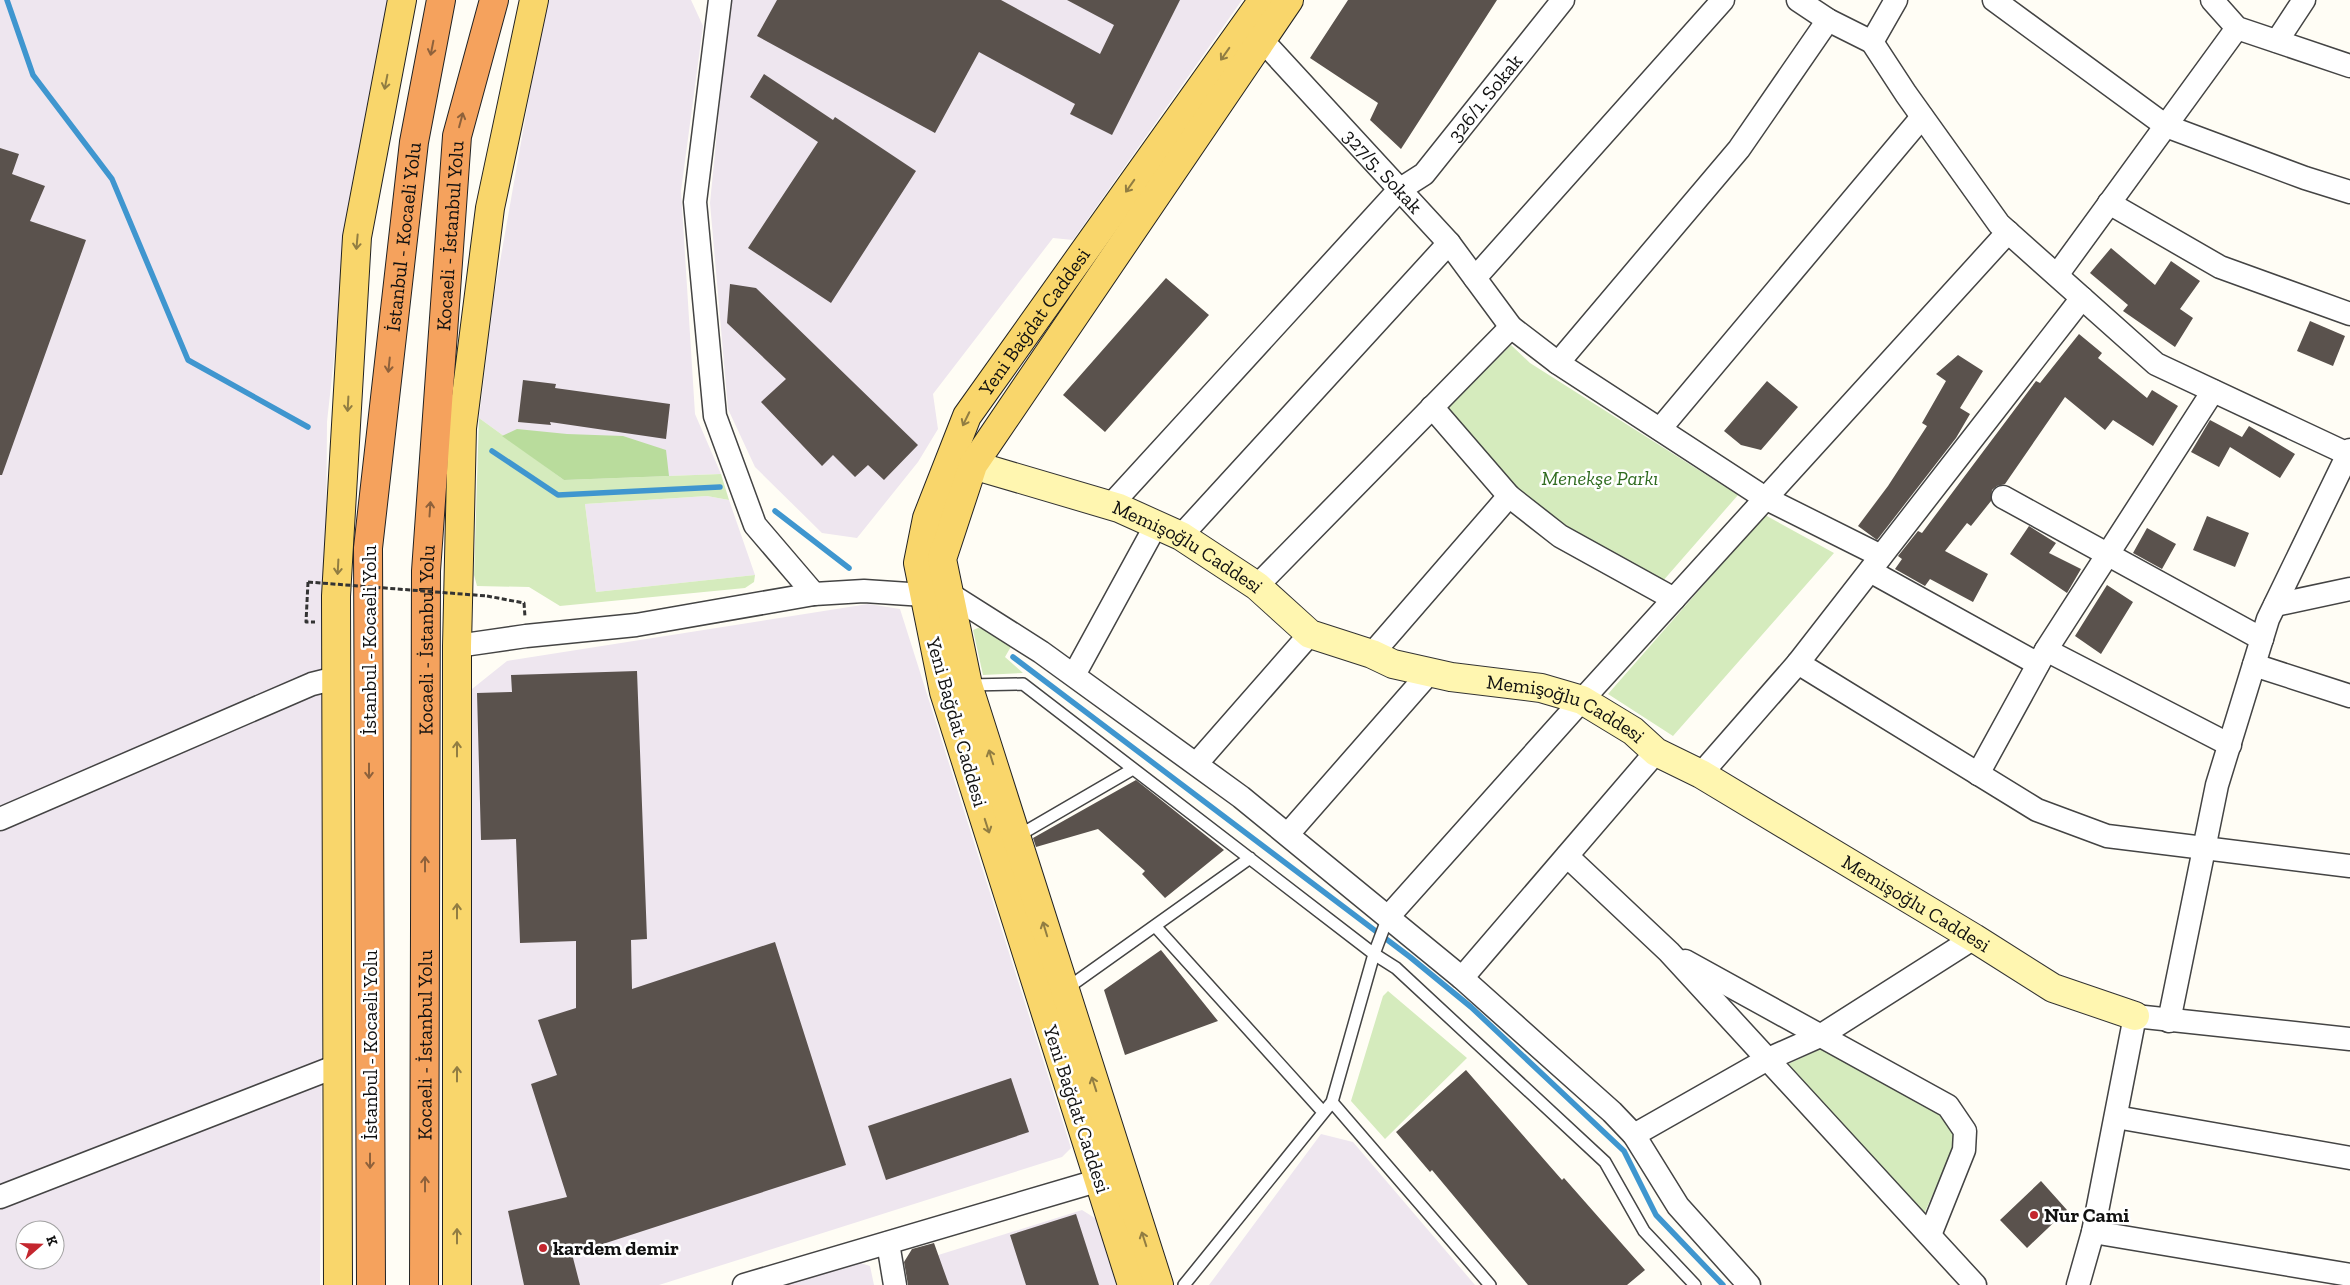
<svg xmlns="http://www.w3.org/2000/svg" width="2350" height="1285" viewBox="0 0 2350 1285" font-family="'Zilla Slab',serif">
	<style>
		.industrial { fill: #eee6ef; fill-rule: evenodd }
		.green { fill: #d5ebbd }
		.forest { fill: #b9dc9c }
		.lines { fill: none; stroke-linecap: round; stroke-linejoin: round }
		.stream { stroke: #3f96cf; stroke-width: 5.5 }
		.building { fill: #5a524d }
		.lane-casing { stroke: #444; stroke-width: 14 }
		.street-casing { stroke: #444; stroke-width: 25 }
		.secondary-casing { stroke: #333; stroke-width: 30 }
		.primary-casing { stroke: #222; stroke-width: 30 }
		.highway-casing { stroke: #222; stroke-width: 30 }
		.path { stroke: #333; stroke-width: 3; stroke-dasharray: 5 2.5; stroke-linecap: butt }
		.lane { stroke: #fff; stroke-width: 11 }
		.street { stroke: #fff; stroke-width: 22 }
		.secondary { stroke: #fff6b0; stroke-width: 28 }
		.primary { stroke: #f9d66b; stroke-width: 28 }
		.highway { stroke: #f5a25d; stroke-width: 28 }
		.path-bridge { stroke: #333; stroke-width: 3; stroke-dasharray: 5 2.5; stroke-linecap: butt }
		.oneway { stroke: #8e613b }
		.oneway2 { stroke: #917d42 }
		.poi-dot { fill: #c4262e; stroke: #fff; stroke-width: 2 }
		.labels { text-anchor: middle; stroke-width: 5; stroke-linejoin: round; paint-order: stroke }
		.street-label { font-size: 20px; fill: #111; stroke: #fff }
		.park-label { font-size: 20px; font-style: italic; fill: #2f6b1f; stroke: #fff }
		.poi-label { font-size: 20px; font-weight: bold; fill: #111; stroke: #fff; text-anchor: start }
	</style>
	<rect width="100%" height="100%" fill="#fffdf5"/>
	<path class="industrial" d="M 0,0 L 395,0 L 354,175 L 327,422 L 320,1285 L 0,1285 ZM 25,1230 L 55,1230 L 55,1260 L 25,1260 Z
		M 546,0 L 691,0 L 703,26 L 681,191 L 695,414 L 721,474 L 564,480 L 479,418 L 494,296 Z
		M 730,0 L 1242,0 L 1073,240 L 1053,238 L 933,394 L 938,429 L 918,462 L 857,538 L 822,533 L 755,467 L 728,409 L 710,203 Z
		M 707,496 L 729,500 L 755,575 L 596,592 L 585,504 Z
		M 868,604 L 900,609 L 1071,1148 L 1062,1157 L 659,1285 L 471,1285 L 467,693 L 507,661 Z
		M 1321,1134 L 1353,1142 L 1475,1285 L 1209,1285 Z
		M 1082,1210 L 1098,1220 L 1120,1285 L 915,1285 L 932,1257 Z
		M 851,1260 L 870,1266 L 874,1285 L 768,1285 Z"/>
	<path class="green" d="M 1511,345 L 1530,363 L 1738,495 L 1662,582 L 1566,528 L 1514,489 L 1446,409 Z
		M 479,418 L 564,480 L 721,474 L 729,500 L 707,496 L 585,504 L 596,592 L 755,575 L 754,582 L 745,588 L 560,606 L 529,587 L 477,586 L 474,575 Z
		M 1765,515 L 1834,553 L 1673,736 L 1608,694 Z
		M 978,628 L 991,630 L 1013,643 L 1005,657 L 1023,673 L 983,675 L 973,630 Z
		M 1388,991 L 1467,1058 L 1385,1139 L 1351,1101 L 1383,996 Z
		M 1823,1048 L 1940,1115 L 1954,1134 L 1954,1147 L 1924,1214 L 1788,1064 Z"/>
	<path class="forest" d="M 517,429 L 567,434 L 623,436 L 666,450 L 669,476 L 564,480 L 502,436 Z"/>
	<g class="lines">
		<path class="stream" d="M 7,0 L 33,75 L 112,179 L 188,360 L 308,427
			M 492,451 L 558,495 L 720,487
			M 775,511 L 849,568
			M 1013,657 L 1410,957 L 1471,1007 L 1624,1151 L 1656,1215 L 1723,1285"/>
	</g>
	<path class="building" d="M 777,0 L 1001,0 L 1100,54 L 1114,25 L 1067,0 L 1180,0 L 1112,135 L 1070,114 L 1075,104 L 979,52 L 935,133 L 757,36 Z
		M 1348,0 L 1497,0 L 1401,149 L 1370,120 L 1378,103 L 1310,58 Z
		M 764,74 L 833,120 L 835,117 L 916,171 L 831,303 L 748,248 L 818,142 L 750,97 Z
		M 0,148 L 19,154 L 12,174 L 45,186 L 30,221 L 86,240 L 2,475 L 0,475 Z
		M 2111,248 L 2155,285 L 2171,261 L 2200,281 L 2180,309 L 2193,318 L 2175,347 L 2123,311 L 2128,305 L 2090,273 Z
		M 1166,278 L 1209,315 L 1105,432 L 1063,395 Z
		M 730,284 L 756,288 L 918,445 L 884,480 L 868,465 L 855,477 L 833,455 L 822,466 L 761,402 L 786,379 L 727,323 Z
		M 2310,321 L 2345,336 L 2333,366 L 2297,351 Z
		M 2079,334 L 2102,353 L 2098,358 L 2147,398 L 2152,390 L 2178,406 L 2153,446 L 2113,420 L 2105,430 L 2065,397 L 2005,484 L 1997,486 L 1992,490 L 1991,501 L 1971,526 L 1967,523 L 1945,551 L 1988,574 L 1973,602 L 1930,579 L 1925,586 L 1895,569 L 1902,559 L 1898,556 L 1918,531 L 1922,533 L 2036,381 L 2040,383 Z
		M 1958,355 L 1983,371 L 1960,408 L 1970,414 L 1956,438 L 1877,540 L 1858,526 L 1888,486 L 1927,426 L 1922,423 L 1946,381 L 1936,374 Z
		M 523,380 L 556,384 L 555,388 L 670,404 L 666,439 L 550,422 L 551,425 L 518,422 Z
		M 1767,381 L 1798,407 L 1761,450 L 1741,445 L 1724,431 Z
		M 2210,420 L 2242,437 L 2249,426 L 2295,454 L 2280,478 L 2230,447 L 2219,467 L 2191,452 Z
		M 2207,516 L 2249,533 L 2235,567 L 2193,550 Z
		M 2029,526 L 2056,543 L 2049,553 L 2081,569 L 2067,593 L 2010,554 Z
		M 2147,528 L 2176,544 L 2162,569 L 2133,553 Z
		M 2107,585 L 2133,602 L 2101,654 L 2075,636 Z
		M 637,671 L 647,939 L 631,940 L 632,989 L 775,942 L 846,1165 L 572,1254 L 580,1285 L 524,1285 L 508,1211 L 567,1197 L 531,1084 L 557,1075 L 538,1020 L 576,1008 L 576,941 L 520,943 L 516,839 L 481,840 L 477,693 L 512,692 L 511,675 Z
		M 1136,780 L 1224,850 L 1165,898 L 1142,874 L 1145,871 L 1098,829 L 1036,847 L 1033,838 Z
		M 1161,950 L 1218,1021 L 1125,1055 L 1104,990 Z
		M 1466,1070 L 1562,1180 L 1564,1178 L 1645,1270 L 1627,1285 L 1528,1285 L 1432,1170 L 1430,1172 L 1396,1132 Z
		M 1011,1078 L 1029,1132 L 886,1180 L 868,1126 Z
		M 2041,1181 L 2067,1210 L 2027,1248 L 2000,1220 Z
		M 1076,1214 L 1099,1285 L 1026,1285 L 1010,1235 Z
		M 934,1243 L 949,1285 L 908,1285 L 904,1262 L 912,1249 Z"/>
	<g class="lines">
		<defs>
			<path id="lane" d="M 968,685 L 1023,684 L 1374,954 L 1396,968 L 1605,1162 L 1644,1231 L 1695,1285
				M 1016,837 L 1133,769
				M 1155,926 L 1323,1112
				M 1066,989 L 1250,858
				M 1332,1102 L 1490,1285
				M 1184,1285 L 1332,1102 L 1374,954 L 1388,917"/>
			<g id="street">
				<path d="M 720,0 L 695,202 L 715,416 L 755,525 L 814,594"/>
				<path d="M 1798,0 L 1828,20 L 1872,42 L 1906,94 L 1999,224 L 2156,364 L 2350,455"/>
				<path d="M 1994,0 L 2166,126 L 2305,178 L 2350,192"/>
				<path d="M 2212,0 L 2237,28 L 2350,66"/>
				<path id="s1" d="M 1250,27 L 1449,243 L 1511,327 L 1558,363 L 1765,498 L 1881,556"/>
				<path d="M 2277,41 L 2304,0"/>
				<path d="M 1872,42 L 1896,0"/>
				<path d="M 2109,203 L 2220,267 L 2350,314"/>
				<path d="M 2057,275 L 2237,28"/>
				<path d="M 1475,278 L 1723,0"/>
				<path d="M 1558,363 L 1739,149 L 1828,20"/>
				<path d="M 1432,407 L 1509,496 L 1560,536 L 1674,599"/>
				<path d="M 1660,429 L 1922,117"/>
				<path d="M 2003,497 L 2262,639"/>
				<path id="s2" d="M 1111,505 L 1399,190 L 1424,174 L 1563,0"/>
				<path d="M 1181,536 L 1449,243"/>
				<path d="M 1870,571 L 2038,664"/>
				<path d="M 1257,586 L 1511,327"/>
				<path d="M 2275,605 L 2350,589"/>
				<path d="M 457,646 L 526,636 L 636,625 L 814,594 L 864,591 L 924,595 L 948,593 L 1041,652 L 1241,797 L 1462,978 L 1612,1112 L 1634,1135 L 1678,1206 L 1749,1285"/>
				<path d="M 2046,650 L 2213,391"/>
				<path d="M 1372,654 L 1509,496"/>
				<path d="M 1798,663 L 2037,810 L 2107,836 L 2350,866"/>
				<path d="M 2254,665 L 2350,696"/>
				<path d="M 1074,675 L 1156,525"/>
				<path d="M 1197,763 L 1310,634"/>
				<path d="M 1701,774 L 1798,663 L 2082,298"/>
				<path d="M 1978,774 L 2046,650 L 2230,745"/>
				<path d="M 0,819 L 312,684 L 336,678"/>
				<path d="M 1288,834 L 1430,672"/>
				<path d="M 1567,856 L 1669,952 L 1975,1285"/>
				<path d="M 1388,917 L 1582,700 L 2008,232"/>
				<path d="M 1685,961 L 1948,1106 L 1965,1131 L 1964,1150 L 1930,1235"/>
				<path d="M 1462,978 L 1656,752"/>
				<path d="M 2169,1021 L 2217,785 L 2268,619 L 2350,450"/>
				<path d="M 2116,1117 L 2350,1158"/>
				<path d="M 1634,1135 L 1766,1060 L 1820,1036 L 1974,938"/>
				<path d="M 0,1197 L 337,1066"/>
				<path d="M 2093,1232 L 2350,1275"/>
				<path d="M 888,1243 L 895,1285"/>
				<path d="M 744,1285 L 1100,1180"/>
				<path d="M 2078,1285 L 2093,1232 L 2135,1016 L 2350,1039"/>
			</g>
			<g id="secondary">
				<path id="s3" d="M 973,465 L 1119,508 L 1181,536 L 1257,586 L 1310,634 L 1372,654 L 1393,664 L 1451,677 L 1541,688 L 1582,700 L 1633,731 L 1656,752 L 1701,774 L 1974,938 L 2053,988 L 2135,1016"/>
			</g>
			<g id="primary">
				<path d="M 338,1285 L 336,596 L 357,237 L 402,0"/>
				<path d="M 457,1285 L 457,646 L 462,428 L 490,208 L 534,0"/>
				<path id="s4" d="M 1132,1285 L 944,692 L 918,563 L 927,518 L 967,416 L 1263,0"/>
				<path d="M 1159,1285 L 968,685 L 942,559 L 973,465 L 1289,0"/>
			</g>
			<g id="highway">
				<path id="s5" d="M 371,1285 L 368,548 L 414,142 L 441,0"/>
				<path id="s6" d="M 424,1285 L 426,571 L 457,136 L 494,0"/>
			</g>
		</defs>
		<use href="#lane" class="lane-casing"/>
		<use href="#street" class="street-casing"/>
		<use href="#secondary" class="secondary-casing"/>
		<use href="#primary" class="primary-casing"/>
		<use href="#highway" class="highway-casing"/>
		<path class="path" d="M 308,582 L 306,622 L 315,622
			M 487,596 L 524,603 L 525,617"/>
		<use href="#lane" class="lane"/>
		<use href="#street" class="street"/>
		<use href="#secondary" class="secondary"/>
		<use href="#primary" class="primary"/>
		<use href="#highway" class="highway"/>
		<path class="path-bridge" d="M 308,582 L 487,596"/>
	</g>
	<defs><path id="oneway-shaft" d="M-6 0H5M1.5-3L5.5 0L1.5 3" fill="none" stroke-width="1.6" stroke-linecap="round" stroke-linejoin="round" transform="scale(1.25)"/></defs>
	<g class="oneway">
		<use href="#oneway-shaft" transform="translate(432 48) rotate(101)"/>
		<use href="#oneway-shaft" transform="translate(461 120) rotate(-75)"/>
		<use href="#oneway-shaft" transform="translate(389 365) rotate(96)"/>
		<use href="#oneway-shaft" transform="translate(430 509) rotate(-86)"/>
		<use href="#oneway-shaft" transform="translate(369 771) rotate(90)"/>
		<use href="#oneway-shaft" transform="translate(425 864) rotate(-90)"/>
		<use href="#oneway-shaft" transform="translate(370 1161) rotate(90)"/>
		<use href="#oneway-shaft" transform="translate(425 1184) rotate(-90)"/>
	</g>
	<g class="oneway2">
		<use href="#oneway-shaft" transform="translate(1225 54) rotate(125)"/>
		<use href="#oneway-shaft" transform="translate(386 82) rotate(101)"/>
		<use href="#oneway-shaft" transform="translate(1130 186) rotate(125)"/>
		<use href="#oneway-shaft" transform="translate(357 242) rotate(95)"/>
		<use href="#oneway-shaft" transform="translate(348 404) rotate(93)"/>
		<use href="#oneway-shaft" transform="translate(966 419) rotate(116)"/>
		<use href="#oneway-shaft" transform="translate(338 567) rotate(93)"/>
		<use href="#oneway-shaft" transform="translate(457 749) rotate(-90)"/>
		<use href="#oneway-shaft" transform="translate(991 757) rotate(-107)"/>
		<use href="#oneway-shaft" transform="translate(987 826) rotate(72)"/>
		<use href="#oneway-shaft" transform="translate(457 911) rotate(-90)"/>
		<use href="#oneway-shaft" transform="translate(1045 929) rotate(-107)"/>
		<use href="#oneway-shaft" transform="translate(457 1074) rotate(-90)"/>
		<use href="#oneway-shaft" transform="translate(1094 1084) rotate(-108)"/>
		<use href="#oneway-shaft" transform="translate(457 1236) rotate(-90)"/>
		<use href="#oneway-shaft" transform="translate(1144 1239) rotate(-108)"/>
	</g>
	<g class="poi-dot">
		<circle cx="2034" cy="1215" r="5"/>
		<circle cx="543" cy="1248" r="5"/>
	</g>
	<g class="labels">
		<g class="street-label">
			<text dy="7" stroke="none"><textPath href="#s2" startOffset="554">326/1. Sokak</textPath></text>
			<text dy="7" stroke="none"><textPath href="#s1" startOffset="196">327/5. Sokak</textPath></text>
			<text dy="7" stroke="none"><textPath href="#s6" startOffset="1050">Kocaeli - İstanbul Yolu</textPath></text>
			<text dy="7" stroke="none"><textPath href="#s5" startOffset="1050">İstanbul - Kocaeli Yolu</textPath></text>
			<text dy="7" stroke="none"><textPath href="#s4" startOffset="1025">Yeni Bağdat Caddesi</textPath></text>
			<text dy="7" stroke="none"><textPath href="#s3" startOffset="231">Memişoğlu Caddesi</textPath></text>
			<text transform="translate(369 640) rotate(-90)" y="7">İstanbul - Kocaeli Yolu</text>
			<text dy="7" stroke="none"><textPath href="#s6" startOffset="645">Kocaeli - İstanbul Yolu</textPath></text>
			<text dy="7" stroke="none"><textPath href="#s3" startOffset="651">Memişoğlu Caddesi</textPath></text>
			<text transform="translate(957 722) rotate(74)" y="7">Yeni Bağdat Caddesi</text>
			<text dy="7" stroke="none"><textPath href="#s3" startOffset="1056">Memişoğlu Caddesi</textPath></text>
			<text dy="7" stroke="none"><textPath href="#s6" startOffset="240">Kocaeli - İstanbul Yolu</textPath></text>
			<text transform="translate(370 1045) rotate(-90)" y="7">İstanbul - Kocaeli Yolu</text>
			<text transform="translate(1077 1109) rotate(72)" y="7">Yeni Bağdat Caddesi</text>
		</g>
		<g class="park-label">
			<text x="1600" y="485">Menekşe Parkı</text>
		</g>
		<g class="poi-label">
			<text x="2044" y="1222">Nur Cami</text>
			<text x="553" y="1255">kardem demir</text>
		</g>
	</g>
	<g transform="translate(40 1245) rotate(70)"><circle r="24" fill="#ffffff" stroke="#a0a0a0"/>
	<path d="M0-4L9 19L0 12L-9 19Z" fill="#c4262e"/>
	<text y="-8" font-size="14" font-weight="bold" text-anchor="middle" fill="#111111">K</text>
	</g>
</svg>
